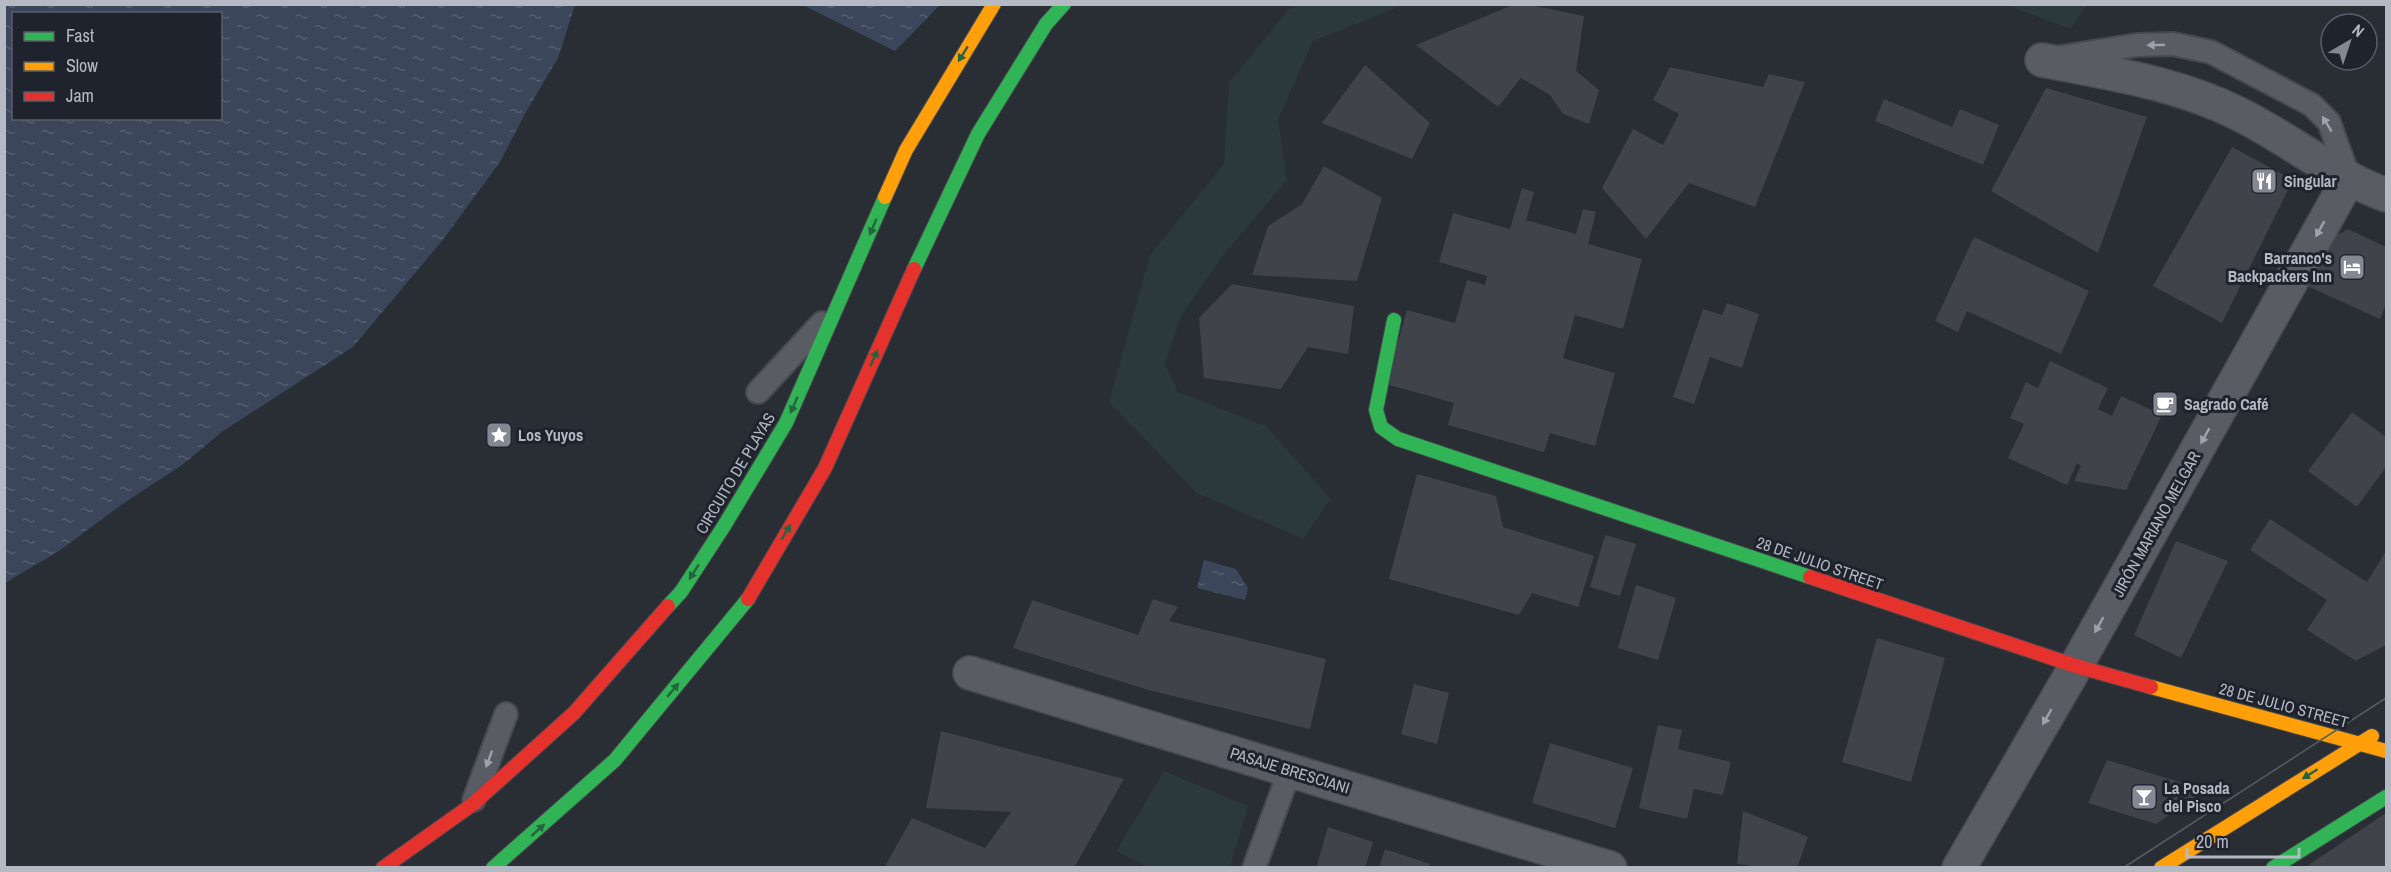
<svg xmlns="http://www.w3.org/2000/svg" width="2391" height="872" viewBox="0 0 2391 872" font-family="'Archivo Narrow',sans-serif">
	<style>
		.grass { fill: #2b393c }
		.water { fill: url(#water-ripples); fill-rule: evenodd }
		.building { fill: #404349 }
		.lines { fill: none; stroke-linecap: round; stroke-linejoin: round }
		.lane-casing { stroke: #45484d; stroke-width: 26 }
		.street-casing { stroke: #45484d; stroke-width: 36 }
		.fast-casing { stroke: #45484d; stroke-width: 16 }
		.slow-casing { stroke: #45484d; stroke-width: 16 }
		.jam-casing { stroke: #45484d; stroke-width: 16 }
		.lane { stroke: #595c62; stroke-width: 22 }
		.street { stroke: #595c62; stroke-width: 33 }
		.fast { stroke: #30b455; stroke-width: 14 }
		.slow { stroke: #ff9f0a; stroke-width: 14 }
		.jam { stroke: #e5322d; stroke-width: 14 }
		.tram { stroke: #585b60; stroke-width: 1.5 }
		.oneway { fill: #9da2ac }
		.oneway2 { fill: #26643f }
		.labels { text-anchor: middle; stroke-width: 6; stroke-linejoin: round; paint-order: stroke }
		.poi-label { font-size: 16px; font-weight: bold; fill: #b4b9c4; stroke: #1e232d; text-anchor: start }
		.street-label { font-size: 16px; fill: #b4b9c4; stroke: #1e232d }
	</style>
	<defs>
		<pattern id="water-ripples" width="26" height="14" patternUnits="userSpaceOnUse" patternTransform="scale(1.5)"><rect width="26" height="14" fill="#3b465b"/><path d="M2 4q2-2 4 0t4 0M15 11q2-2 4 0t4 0" fill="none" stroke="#555f71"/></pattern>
	</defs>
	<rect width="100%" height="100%" fill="#292d34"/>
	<path class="grass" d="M 1299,4 L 1404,5 L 1313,41 L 1278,120 L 1287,180 L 1221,258 L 1181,316 L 1165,364 L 1178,392 L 1266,426 L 1331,499 L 1303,539 L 1197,493 L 1109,402 L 1150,255 L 1224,164 L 1229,83 L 1288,10 Z
		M 2006,5 L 2087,5 L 2071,29 Z
		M 1164,771 L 1248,806 L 1230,867 L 1147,867 L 1116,851 Z"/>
	<path class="water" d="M 4,5 L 575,5 L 558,58 L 526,112 L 500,162 L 442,241 L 353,347 L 223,431 L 182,465 L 121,505 L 59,551 L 5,583 ZM 14,14 L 220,14 L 220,118 L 14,118 Z
		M 803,5 L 940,5 L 895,51 Z
		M 1204,560 L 1236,569 L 1248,588 L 1245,600 L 1197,588 Z"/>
	<path class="building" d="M 1515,4 L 1526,4 L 1584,16 L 1576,71 L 1599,90 L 1589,124 L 1563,114 L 1550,95 L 1521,78 L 1498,107 L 1416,45 Z
		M 1365,65 L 1430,123 L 1412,159 L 1322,123 Z
		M 1670,67 L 1763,87 L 1769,74 L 1805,82 L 1755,207 L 1689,183 L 1646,239 L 1602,188 L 1633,129 L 1663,145 L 1679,114 L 1653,100 Z
		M 2046,88 L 2147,117 L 2098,253 L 1991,191 Z
		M 1884,99 L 1952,127 L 1960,109 L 1999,125 L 1983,165 L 1875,121 Z
		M 2232,147 L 2293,180 L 2222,323 L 2153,286 Z
		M 1324,166 L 1382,198 L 1357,281 L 1252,275 L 1268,226 L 1302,204 Z
		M 1522,188 L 1534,192 L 1526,220 L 1576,234 L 1583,209 L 1596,212 L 1588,244 L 1642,259 L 1623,329 L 1575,315 L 1563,358 L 1615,373 L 1595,446 L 1550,433 L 1544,452 L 1448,425 L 1454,403 L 1386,384 L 1407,310 L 1455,323 L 1467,280 L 1485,285 L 1487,276 L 1439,262 L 1453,213 L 1510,229 Z
		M 2348,229 L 2386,247 L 2386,304 L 2380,319 L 2309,287 L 2332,238 Z
		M 1974,237 L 2089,291 L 2061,354 L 1967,311 L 1958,332 L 1935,321 Z
		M 1232,284 L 1354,306 L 1348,354 L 1308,347 L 1281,389 L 1204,378 L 1199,318 Z
		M 1727,303 L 1759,314 L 1742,368 L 1710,357 L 1694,404 L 1673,397 L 1703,309 L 1722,315 Z
		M 2050,361 L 2108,388 L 2098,409 L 2112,416 L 2121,396 L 2162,415 L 2126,490 L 2074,481 L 2081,466 L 2077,463 L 2067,485 L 2008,458 L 2024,424 L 2010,418 L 2026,382 L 2038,388 Z
		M 2352,412 L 2386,437 L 2386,467 L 2357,507 L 2308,471 Z
		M 1417,474 L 1496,496 L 1503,527 L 1594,556 L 1578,607 L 1532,593 L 1519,615 L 1389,579 Z
		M 2270,519 L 2367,582 L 2386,551 L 2386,645 L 2356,661 L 2307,630 L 2327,600 L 2250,550 Z
		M 1605,535 L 1636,544 L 1620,596 L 1590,587 Z
		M 2176,541 L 2228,561 L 2181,658 L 2134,635 Z
		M 1636,585 L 1676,598 L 1658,660 L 1618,648 Z
		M 1153,599 L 1178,607 L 1169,621 L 1326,659 L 1310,729 L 1152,691 L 1013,648 L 1032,600 L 1138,635 Z
		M 1877,638 L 1945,658 L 1911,782 L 1842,762 Z
		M 1414,684 L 1449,693 L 1437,744 L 1401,734 Z
		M 1658,725 L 1682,730 L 1678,749 L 1731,762 L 1723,795 L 1694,789 L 1687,819 L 1639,808 Z
		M 941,731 L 1124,779 L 1074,868 L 884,868 L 912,818 L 985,848 L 1011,812 L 926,808 Z
		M 1550,743 L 1633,768 L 1615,828 L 1532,803 Z
		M 2107,760 L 2206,790 L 2156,824 L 2088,803 Z
		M 1743,811 L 1808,837 L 1797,868 L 1769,868 L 1737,864 Z
		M 2386,813 L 2386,868 L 2304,868 Z
		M 1328,827 L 1373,842 L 1365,868 L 1316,868 Z
		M 1385,849 L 1430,864 L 1428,868 L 1379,868 Z"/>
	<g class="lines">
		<defs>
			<path id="lane" d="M 2061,57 L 2137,45 L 2173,44 L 2211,52 L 2312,105 L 2329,122 L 2349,178
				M 758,392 L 822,323
				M 474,800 L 506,714
				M 1254,868 L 1290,770"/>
			<path id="street" d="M 2042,60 C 2108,73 2178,83 2239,114 C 2289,139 2334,176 2386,195
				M 970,673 L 1610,868
				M 1959,868 L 2076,666 L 2349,178"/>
			<path id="fast" d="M 914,269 L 978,134 L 1046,24 L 1064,4
				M 1394,320 L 1376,410 L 1381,427 L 1398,439 L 1810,577
				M 668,606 L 681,592 L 724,526 L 786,423 L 885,197
				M 493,868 L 615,760 L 748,599
				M 2273,868 L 2386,797"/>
			<path id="slow" d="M 885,197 L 906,150 L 994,4
				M 2151,687 L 2386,751
				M 2161,868 L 2372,736"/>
			<path id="jam" d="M 1810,577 L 2076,666 L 2151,687
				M 748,599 L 825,468 L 914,269
				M 383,868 L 473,804 L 574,713 L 668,606"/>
		</defs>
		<use href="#lane" class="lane-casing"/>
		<use href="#street" class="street-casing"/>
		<use href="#fast" class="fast-casing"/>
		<use href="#slow" class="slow-casing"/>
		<use href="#jam" class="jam-casing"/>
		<use href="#lane" class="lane"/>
		<use href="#street" class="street"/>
		<use href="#fast" class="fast"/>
		<use href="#slow" class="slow"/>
		<use href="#jam" class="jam"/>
		<path class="tram" d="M 2123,868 L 2386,698"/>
	</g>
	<defs><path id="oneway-solid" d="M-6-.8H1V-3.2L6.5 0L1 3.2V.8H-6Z" transform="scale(1.5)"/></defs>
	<g class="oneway">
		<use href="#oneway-solid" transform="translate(2156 45) rotate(179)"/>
		<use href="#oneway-solid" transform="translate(2327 124) rotate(-121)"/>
		<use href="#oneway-solid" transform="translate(2320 229) rotate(119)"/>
		<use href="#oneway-solid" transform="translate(2205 436) rotate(119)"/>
		<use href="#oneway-solid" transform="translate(2099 625) rotate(119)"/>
		<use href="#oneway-solid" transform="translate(2047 717) rotate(120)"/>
		<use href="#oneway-solid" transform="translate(489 759) rotate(110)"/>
	</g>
	<g class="oneway2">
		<use href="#oneway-solid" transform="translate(963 54) rotate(122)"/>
		<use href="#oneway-solid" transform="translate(873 227) rotate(113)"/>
		<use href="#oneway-solid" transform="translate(874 358) rotate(-66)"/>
		<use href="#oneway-solid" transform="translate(794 405) rotate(114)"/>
		<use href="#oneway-solid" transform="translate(786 532) rotate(-59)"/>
		<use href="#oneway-solid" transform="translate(694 572) rotate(123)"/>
		<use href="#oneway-solid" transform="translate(673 690) rotate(-50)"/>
		<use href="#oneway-solid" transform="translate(2310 774) rotate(148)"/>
		<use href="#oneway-solid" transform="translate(538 830) rotate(-42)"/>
	</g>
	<defs>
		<symbol id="restaurant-square" viewBox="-11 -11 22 22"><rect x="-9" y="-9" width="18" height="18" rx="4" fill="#838892" stroke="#1e232d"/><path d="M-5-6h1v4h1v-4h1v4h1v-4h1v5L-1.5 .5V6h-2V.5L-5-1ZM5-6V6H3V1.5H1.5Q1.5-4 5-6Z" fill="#fff"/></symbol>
		<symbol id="hotel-square" viewBox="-11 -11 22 22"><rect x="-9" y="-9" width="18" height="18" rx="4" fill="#838892" stroke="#1e232d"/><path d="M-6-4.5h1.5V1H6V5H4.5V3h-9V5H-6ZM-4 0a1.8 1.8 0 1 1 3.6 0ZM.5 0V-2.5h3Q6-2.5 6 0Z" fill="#fff"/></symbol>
		<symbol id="cafe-square" viewBox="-11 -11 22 22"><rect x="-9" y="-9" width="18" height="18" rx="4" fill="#838892" stroke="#1e232d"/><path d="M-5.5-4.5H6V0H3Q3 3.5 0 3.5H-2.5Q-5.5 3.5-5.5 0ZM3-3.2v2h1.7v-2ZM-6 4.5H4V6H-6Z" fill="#fff"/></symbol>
		<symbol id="sight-square" viewBox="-11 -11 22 22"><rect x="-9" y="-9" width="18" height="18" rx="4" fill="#838892" stroke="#1e232d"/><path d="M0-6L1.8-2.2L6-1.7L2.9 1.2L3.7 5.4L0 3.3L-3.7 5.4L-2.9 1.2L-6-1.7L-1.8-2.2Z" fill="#fff"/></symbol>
		<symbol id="bar-square" viewBox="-11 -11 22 22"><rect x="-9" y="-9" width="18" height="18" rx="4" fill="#838892" stroke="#1e232d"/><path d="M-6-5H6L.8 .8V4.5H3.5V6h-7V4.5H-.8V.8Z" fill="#fff"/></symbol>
	</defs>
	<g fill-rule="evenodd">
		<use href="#restaurant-square" x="2249" y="166" width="30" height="30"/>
		<use href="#hotel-square" x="2337" y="252" width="30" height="30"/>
		<use href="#cafe-square" x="2150" y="389" width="30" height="30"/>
		<use href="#sight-square" x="484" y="420" width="30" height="30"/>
		<use href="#bar-square" x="2129" y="782" width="30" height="30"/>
	</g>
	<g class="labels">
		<g class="poi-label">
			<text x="2284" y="187">Singular</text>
			<text x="2332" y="264" text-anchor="end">Barranco's<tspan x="2332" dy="18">Backpackers Inn</tspan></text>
			<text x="2184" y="410">Sagrado Café</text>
			<text x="518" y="441">Los Yuyos</text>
			<text x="2164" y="794">La Posada<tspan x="2164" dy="18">del Pisco</tspan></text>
		</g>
		<g class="street-label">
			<text transform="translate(735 473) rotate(-59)" y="6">CIRCUITO DE PLAYAS</text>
			<text transform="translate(2156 524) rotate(-61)" y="6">JIRÓN MARIANO MELGAR</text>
			<text transform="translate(1820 563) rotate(19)" y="6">28 DE JULIO STREET</text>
			<text transform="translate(2284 705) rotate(15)" y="6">28 DE JULIO STREET</text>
			<text transform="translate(1290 770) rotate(17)" y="6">PASAJE BRESCIANI</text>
		</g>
	</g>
	<rect width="2391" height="872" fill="none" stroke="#b4b9c4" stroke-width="12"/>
	<rect x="12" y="12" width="210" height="108" fill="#1e232d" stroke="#5a5f69" stroke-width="1.5"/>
	<rect x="24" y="32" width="30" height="9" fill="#30b455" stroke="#5a5f69" stroke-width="1.5"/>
	<text x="66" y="42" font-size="18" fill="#b4b9c4">Fast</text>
	<rect x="24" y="62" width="30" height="9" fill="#ff9f0a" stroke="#5a5f69" stroke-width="1.5"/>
	<text x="66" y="72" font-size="18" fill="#b4b9c4">Slow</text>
	<rect x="24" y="92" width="30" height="9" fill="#e5322d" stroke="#5a5f69" stroke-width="1.5"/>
	<text x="66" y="102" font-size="18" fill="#b4b9c4">Jam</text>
	<g transform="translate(2349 42) rotate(39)"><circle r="28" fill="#1e232d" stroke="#5a5f69" stroke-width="1.5"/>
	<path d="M0-4.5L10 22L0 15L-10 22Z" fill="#838892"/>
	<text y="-9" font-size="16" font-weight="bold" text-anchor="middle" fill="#b4b9c4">N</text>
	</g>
	<path d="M2187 848v9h112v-9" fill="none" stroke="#b4b9c4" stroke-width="3"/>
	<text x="2196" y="848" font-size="18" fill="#b4b9c4" stroke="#1e232d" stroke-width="4.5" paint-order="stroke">20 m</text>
</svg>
